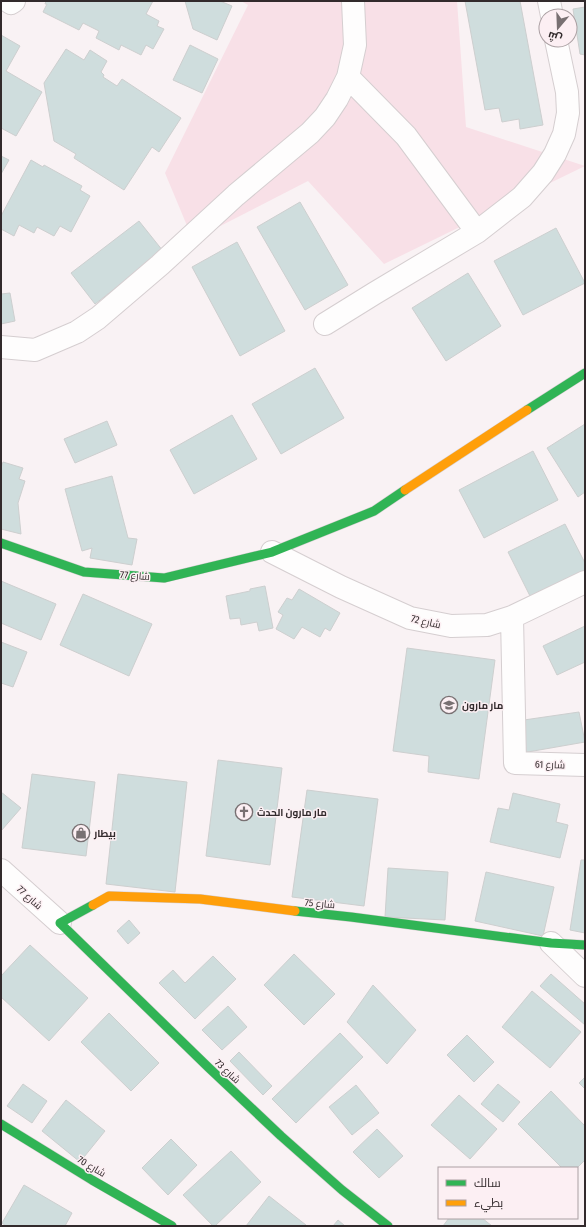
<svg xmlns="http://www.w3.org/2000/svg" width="586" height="1227" viewBox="0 0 586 1227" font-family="'Fira Sans Condensed',Cairo,sans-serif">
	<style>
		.green { fill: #f8e0e7 }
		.building { fill: #cfdddd; stroke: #cdcfcf }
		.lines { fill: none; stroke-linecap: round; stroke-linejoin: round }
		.street-casing { stroke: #d5ced0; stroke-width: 24 }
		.fast-casing { stroke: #d5ced0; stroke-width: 10 }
		.slow-casing { stroke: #d5ced0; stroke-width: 10 }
		.street { stroke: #fefdfd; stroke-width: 22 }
		.fast { stroke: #30b455; stroke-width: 9 }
		.slow { stroke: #ff9f0a; stroke-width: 9 }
		.labels { text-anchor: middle; stroke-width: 3; stroke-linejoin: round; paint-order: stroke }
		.street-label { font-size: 10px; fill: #322a2c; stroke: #fceff3 }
		.poi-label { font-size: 10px; font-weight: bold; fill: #322a2c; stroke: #fceff3; text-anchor: start }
	</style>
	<rect width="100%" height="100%" fill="#f9f2f4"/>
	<path class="green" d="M 241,1 L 457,1 L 466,127 L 585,166 L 384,264 L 308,181 L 193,240 L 165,173 L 248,5 Z"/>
	<path class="building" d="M 46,1 L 153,1 L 146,14 L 159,21 L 157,26 L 164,29 L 153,49 L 146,45 L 141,55 L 121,45 L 119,50 L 96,38 L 99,31 L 83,23 L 79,30 L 43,12 L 47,4 L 45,4 Z
		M 185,1 L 220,1 L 232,6 L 217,40 L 193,29 Z
		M 465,1 L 520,1 L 543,125 L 520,129 L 519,119 L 502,122 L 499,108 L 485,110 Z
		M 585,7 L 585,55 L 580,54 L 573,9 Z
		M 1,35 L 20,46 L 6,71 L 42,92 L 16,136 L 1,128 Z
		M 190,45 L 218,59 L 202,93 L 173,80 Z
		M 66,49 L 84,60 L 90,50 L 107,61 L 101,72 L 104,75 L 103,77 L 117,86 L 122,79 L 181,118 L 159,152 L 152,147 L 124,190 L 74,158 L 76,154 L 54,141 L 44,83 Z
		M 1,156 L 9,160 L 1,174 Z
		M 31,160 L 43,167 L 44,165 L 82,186 L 80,190 L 90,196 L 71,232 L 60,226 L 54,236 L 37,227 L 34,233 L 19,225 L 14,236 L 1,229 L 1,216 Z
		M 300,202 L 348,285 L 305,310 L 257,227 Z
		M 139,221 L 163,251 L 95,304 L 71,273 Z
		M 556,228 L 585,283 L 523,315 L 494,261 Z
		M 237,242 L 285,331 L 240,356 L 192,267 Z
		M 468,273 L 501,326 L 446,361 L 412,308 Z
		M 10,293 L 15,321 L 1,324 L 1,294 Z
		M 315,368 L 344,418 L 281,454 L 252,404 Z
		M 232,415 L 257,459 L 194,494 L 170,450 Z
		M 107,421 L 117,445 L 75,463 L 64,439 Z
		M 585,424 L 585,492 L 578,497 L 547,448 Z
		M 533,451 L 558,500 L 484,538 L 459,490 Z
		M 3,462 L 23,468 L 19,479 L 25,481 L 18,503 L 21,534 L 1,529 L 1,467 Z
		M 112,476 L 128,538 L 137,539 L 132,565 L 90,558 L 92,548 L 82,551 L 65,489 Z
		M 565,524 L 585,563 L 585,574 L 532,600 L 508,552 Z
		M 1,581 L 56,604 L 41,640 L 1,623 Z
		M 265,586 L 273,628 L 259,631 L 257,622 L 241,625 L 240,618 L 230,619 L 226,596 L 250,591 L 250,589 Z
		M 299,589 L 340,613 L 330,631 L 325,628 L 320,637 L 302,627 L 294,639 L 276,629 L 283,615 L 278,612 L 287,598 L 292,600 Z
		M 83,594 L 152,624 L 129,676 L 60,645 Z
		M 585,626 L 585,662 L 557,675 L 543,646 Z
		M 1,642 L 27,652 L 13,687 L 1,683 Z
		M 407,648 L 495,660 L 479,779 L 428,772 L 429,756 L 393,751 Z
		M 579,712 L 585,742 L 522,753 L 517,721 Z
		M 218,760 L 282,768 L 270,865 L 206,856 Z
		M 32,774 L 95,782 L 86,856 L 22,848 Z
		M 118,774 L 187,782 L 175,892 L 106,884 Z
		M 307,790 L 378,799 L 364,906 L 292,897 Z
		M 1,792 L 21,808 L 1,831 Z
		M 513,793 L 560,804 L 556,822 L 568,825 L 560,858 L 490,842 L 498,808 L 509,810 Z
		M 581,860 L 585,860 L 585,933 L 570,930 Z
		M 388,868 L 448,872 L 445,920 L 385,917 Z
		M 486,872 L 554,887 L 543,936 L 475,921 Z
		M 129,920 L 140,933 L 128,944 L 117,931 Z
		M 30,945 L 88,998 L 49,1041 L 1,997 L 1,976 Z
		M 294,954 L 335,994 L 304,1025 L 264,985 Z
		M 213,956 L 236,979 L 195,1019 L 159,983 L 173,970 L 185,983 Z
		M 551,974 L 585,1004 L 585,1025 L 540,986 Z
		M 373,985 L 416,1030 L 387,1064 L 347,1022 Z
		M 532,991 L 581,1032 L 550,1068 L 502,1027 Z
		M 228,1006 L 247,1027 L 222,1050 L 202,1030 Z
		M 109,1013 L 159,1063 L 131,1091 L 81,1042 Z
		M 340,1033 L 363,1057 L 296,1123 L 272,1099 Z
		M 467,1035 L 494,1062 L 474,1082 L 447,1055 Z
		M 239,1052 L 272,1086 L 263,1095 L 230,1061 Z
		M 585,1077 L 585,1089 L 579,1083 Z
		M 23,1084 L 47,1101 L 32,1123 L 7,1106 Z
		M 498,1084 L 520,1102 L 503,1122 L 481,1104 Z
		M 356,1085 L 379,1113 L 352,1135 L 329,1107 Z
		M 551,1091 L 585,1126 L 585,1160 L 577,1168 L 562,1168 L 518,1124 Z
		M 459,1095 L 497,1129 L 470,1159 L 431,1125 Z
		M 66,1100 L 105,1131 L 80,1162 L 42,1131 Z
		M 377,1129 L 403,1156 L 379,1178 L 353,1152 Z
		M 171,1139 L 197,1165 L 168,1195 L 142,1168 Z
		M 231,1151 L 261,1182 L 215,1226 L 213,1226 L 183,1195 Z
		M 24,1185 L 72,1213 L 65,1226 L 6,1226 L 2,1223 Z
		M 269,1196 L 306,1225 L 305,1226 L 246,1226 Z
		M 449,1218 L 482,1218 L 492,1226 L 443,1226 Z
		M 338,1220 L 345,1226 L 333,1226 Z"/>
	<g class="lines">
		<defs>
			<path id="street" d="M 8,1 L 11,3 L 14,1
				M 549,1 L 552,16
				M 348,77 L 406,136 L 477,232
				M 325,324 L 375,293 L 477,232 L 522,197 L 543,173 L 555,154 L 564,134 L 568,113 L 567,92 L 556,40
				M 1,347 L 35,350 L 77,332 L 98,318 L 160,265 L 236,195 L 310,133 L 325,117 L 337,99 L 348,77 L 355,45 L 353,1
				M 272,552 L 341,587 L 410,618 L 451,626 L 487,625 L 512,617 L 585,582
				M 512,617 L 515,763 L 585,765
				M 1,870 L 60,923
				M 551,943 L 585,976"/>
			<path id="fast" d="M 527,410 L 585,373
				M 1,543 L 84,572 L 164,578 L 272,552 L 374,511 L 405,490
				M 93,905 L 60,923 L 209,1068 L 281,1136 L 342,1190 L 388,1226
				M 295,911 L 351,917 L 551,943 L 585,945
				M 1,1124 L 92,1180 L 172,1226"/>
			<path id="slow" d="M 405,490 L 527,410
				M 93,905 L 109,896 L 200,899 L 295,911"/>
		</defs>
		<use href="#street" class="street-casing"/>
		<use href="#fast" class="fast-casing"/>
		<use href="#slow" class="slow-casing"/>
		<use href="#street" class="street"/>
		<use href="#fast" class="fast"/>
		<use href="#slow" class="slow"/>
	</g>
	<defs>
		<symbol id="school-ring" viewBox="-11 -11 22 22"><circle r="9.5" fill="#fceff3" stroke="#787072" stroke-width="1.5"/><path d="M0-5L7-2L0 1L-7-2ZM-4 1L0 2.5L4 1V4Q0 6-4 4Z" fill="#787072"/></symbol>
		<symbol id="church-ring" viewBox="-11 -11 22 22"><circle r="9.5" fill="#fceff3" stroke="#787072" stroke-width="1.5"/><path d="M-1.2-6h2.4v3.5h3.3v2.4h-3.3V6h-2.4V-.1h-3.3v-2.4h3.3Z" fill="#787072"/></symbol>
		<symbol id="shop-ring" viewBox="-11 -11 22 22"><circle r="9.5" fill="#fceff3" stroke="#787072" stroke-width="1.5"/><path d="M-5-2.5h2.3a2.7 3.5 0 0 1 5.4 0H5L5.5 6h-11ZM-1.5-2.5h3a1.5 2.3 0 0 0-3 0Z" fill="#787072"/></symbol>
	</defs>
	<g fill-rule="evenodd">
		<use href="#school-ring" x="439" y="695" width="20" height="20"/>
		<use href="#church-ring" x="234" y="802" width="20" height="20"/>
		<use href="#shop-ring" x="71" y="823" width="20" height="20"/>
	</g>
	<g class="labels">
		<g class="street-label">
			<text transform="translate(135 575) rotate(4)" y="4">شارع 77</text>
			<text transform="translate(426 621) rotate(13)" y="4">شارع 72</text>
			<text transform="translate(550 764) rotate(2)" y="4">شارع 61</text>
			<text transform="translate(30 897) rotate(42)" y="4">شارع 77</text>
			<text transform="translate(320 903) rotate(5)" y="4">شارع 75</text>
			<text transform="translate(228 1071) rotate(43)" y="4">شارع 73</text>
			<text transform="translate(92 1166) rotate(31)" y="4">شارع 70</text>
		</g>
		<g class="poi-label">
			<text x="462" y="709">مار مارون</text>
			<text x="257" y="816">مار مارون الحدث</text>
			<text x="94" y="837">بيطار</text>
		</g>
	</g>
	<rect width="586" height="1227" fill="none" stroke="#322a2c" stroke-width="4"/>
	<rect x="438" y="1167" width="140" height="52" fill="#fceff3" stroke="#aba0a3"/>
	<rect x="446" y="1180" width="20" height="6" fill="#30b455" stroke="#aba0a3"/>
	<text x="474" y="1187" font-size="12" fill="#322a2c">سالك</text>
	<rect x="446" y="1200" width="20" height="6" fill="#ff9f0a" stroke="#aba0a3"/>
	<text x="474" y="1207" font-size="12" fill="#322a2c">بطيء</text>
	<g transform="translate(558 28) rotate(199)"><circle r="19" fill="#fceff3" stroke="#aba0a3"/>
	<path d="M0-3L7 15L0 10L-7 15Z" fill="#787072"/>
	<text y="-6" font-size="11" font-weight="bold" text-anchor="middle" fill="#322a2c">ش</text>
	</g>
</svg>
